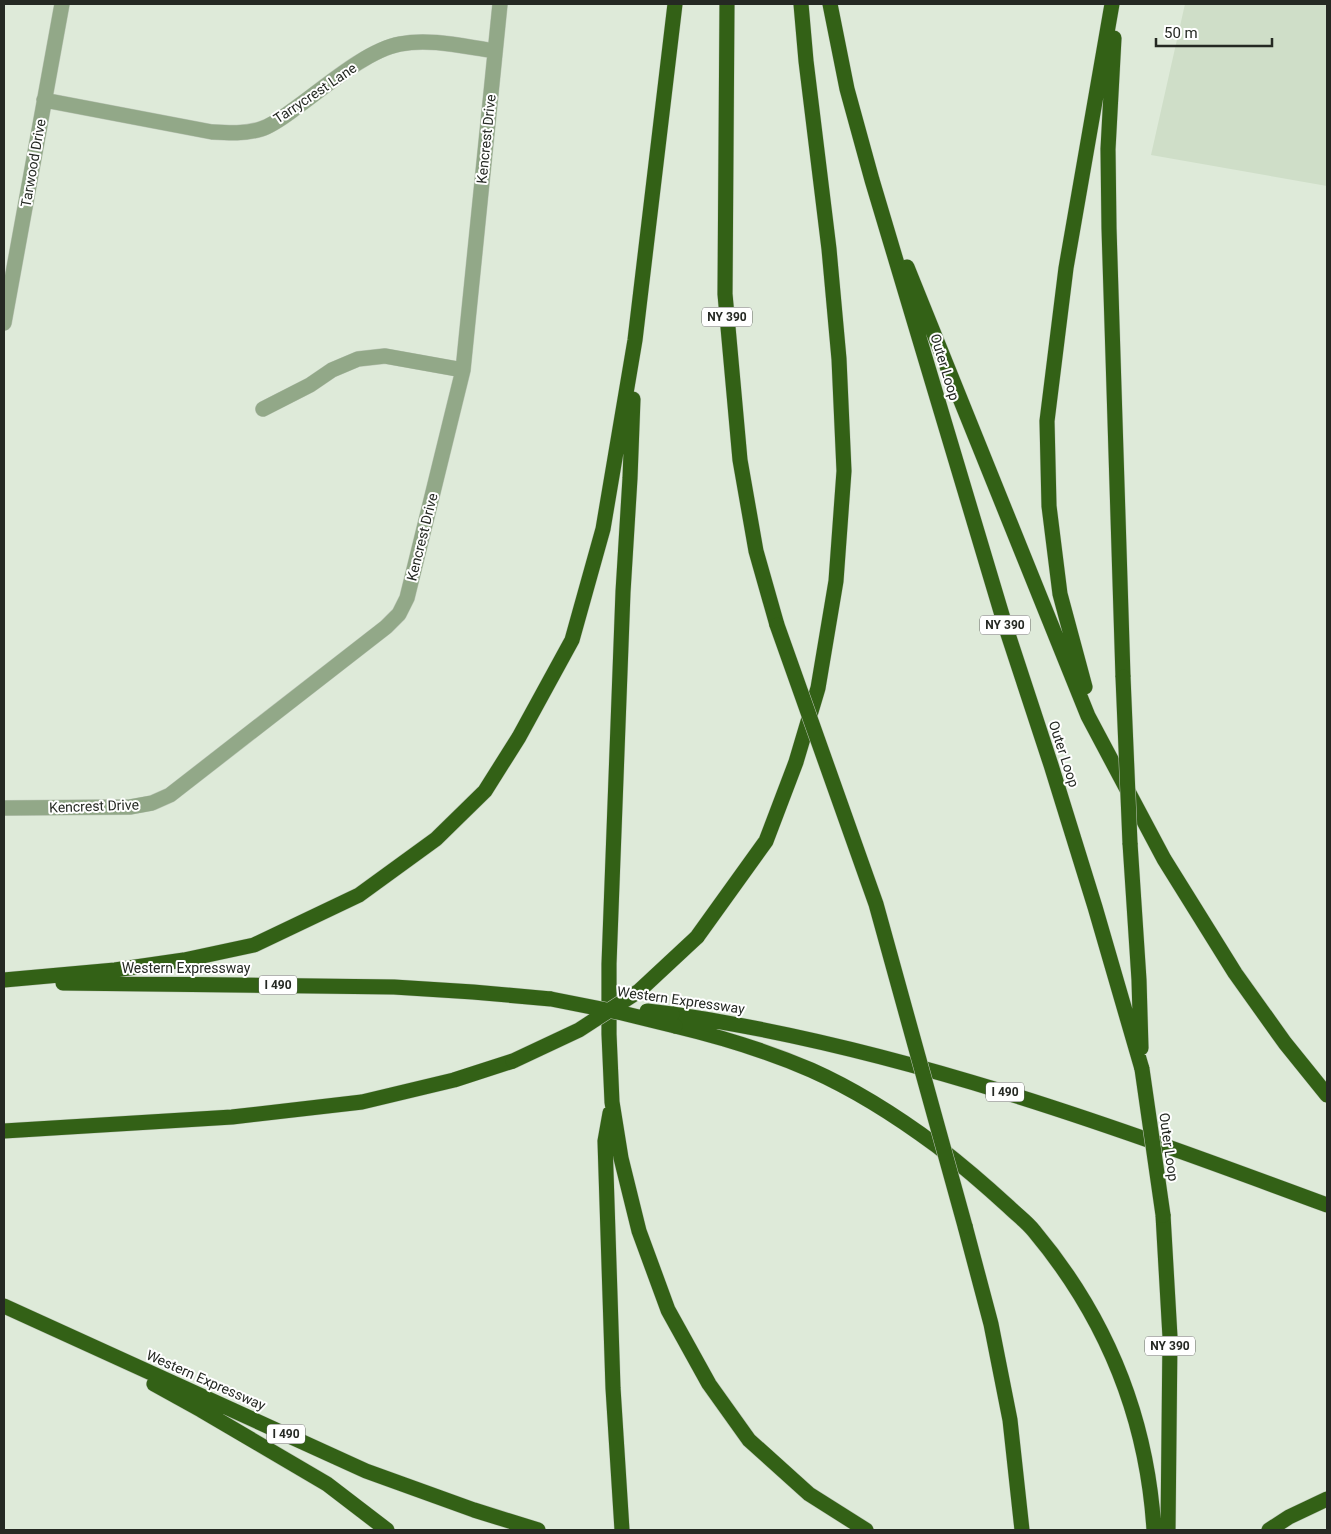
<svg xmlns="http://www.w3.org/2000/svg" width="1331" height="1534" viewBox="0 0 1331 1534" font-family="Roboto,sans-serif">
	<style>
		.built { fill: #cfdec8 }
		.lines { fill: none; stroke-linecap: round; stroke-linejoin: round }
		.minor-casing { stroke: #bdc7b8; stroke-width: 16 }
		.highway-casing { stroke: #bdc7b8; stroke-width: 16 }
		.minor { stroke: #92a888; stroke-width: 15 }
		.highway { stroke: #336116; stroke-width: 15 }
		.highway-bridge-casing { stroke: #bdc7b8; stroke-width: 16; stroke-linecap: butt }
		.highway-bridge { stroke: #336116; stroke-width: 15 }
		.labels { text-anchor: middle; stroke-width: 4; stroke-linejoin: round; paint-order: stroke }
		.shield { fill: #fff; stroke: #666965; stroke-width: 1 }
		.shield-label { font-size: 12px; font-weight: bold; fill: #252923 }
		.street-label { font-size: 14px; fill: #252923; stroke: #fff }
	</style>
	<rect width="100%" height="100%" fill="#deead9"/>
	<path class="built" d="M 1185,4 L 1327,4 L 1327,186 L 1151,155 Z"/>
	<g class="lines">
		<defs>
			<path id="minor" d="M 44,100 L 212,132 C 229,133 245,134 261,129 C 274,125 286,115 297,107 C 325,87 367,50 400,44 C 431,38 465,47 495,51
				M 4,323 L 62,4
				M 263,409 L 310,385 L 332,370 L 358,359 L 385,356 L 463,370
				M 4,808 L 130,807 L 152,803 L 170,795 L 386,627 L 399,614 L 407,598 L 463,370 L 500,4"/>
			<path id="highway" d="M 727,4 L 725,294 L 740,460 L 756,551 L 777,625
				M 830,4 L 847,89 L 872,180 L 1005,625 L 1051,765 L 1095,907 L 1142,1069
				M 1114,38 L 1108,149 L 1109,228 L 1123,677
				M 907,267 L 1088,716 L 1164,859 L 1235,973 L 1285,1043 L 1327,1095
				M 633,399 L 630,478 L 623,592 L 609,964 L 609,1034 L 612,1102 L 621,1158 L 639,1231 L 668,1310 L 709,1384 L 749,1440 L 809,1494 L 866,1530
				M 1085,687 L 1060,594 L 1049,506 L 1047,421 L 1066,268 L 1112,4
				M 1130,843 L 1139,980 L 1141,1048
				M 697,937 L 766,841 L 796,762 L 818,688 L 836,581 L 844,471 L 839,359 L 829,249 L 806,61 L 801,4
				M 4,980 L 115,970 L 184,960 L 254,945 L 359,895 L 436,839 L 485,791 L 519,737 L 572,640 L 603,529 L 635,340 L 675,4
				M 63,983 L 394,987 L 473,992 L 551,999
				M 672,1014 C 899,1047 1114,1126 1327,1205
				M 675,1026 C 721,1037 767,1051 811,1070 C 856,1090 898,1117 937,1146 C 963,1166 985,1185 1009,1207 C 1017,1215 1027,1222 1034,1231 C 1106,1317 1147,1418 1154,1530
				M 610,1113 L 605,1141 L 613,1388 L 622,1530
				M 4,1131 L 232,1117 L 362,1102 L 454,1080 L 513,1061
				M 1163,1215 L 1170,1337 L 1168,1530
				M 965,1226 L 991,1324 L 1010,1420 L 1022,1530
				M 4,1306 L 366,1471 L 474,1510 L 538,1530
				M 154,1384 L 201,1410 L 327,1484 L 387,1530
				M 1269,1530 L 1289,1517 L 1327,1499"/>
		</defs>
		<use href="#minor" class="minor-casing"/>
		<use href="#highway" class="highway-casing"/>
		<use href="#minor" class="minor"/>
		<use href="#highway" class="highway"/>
		<defs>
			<path id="highway-bridge" d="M 777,625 L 876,904 L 965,1226
				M 1123,677 L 1130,843
				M 551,999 L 622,1013 L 675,1026
				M 647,1011 L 672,1014
				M 513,1061 L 579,1030 L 639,991 L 697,937
				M 1142,1069 L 1163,1215"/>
		</defs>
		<use href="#highway-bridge" class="highway-bridge-casing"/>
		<use href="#highway-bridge" class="highway-bridge"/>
	</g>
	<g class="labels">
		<g class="shield">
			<rect x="702" y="307.5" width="50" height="19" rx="4"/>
			<rect x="980" y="615.5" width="50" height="19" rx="4"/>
			<rect x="259" y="975.5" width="38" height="19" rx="4"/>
			<rect x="986" y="1082.5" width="38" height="19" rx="4"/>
			<rect x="1145" y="1336.5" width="50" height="19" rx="4"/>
			<rect x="267" y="1424.5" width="38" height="19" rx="4"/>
		</g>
		<g class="shield-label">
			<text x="727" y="321">NY 390</text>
			<text x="1005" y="629">NY 390</text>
			<text x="278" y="989">I 490</text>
			<text x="1005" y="1096">I 490</text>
			<text x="1170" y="1350">NY 390</text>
			<text x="286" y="1438">I 490</text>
		</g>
		<g class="street-label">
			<text transform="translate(315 93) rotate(-34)" y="5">Tarrycrest Lane</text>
			<text transform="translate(486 139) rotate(-84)" y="5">Kencrest Drive</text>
			<text transform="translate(33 163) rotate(-80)" y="5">Tarwood Drive</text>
			<text transform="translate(945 367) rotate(73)" y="5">Outer Loop</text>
			<text transform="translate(422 537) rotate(-76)" y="5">Kencrest Drive</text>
			<text transform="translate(1064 754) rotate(72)" y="5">Outer Loop</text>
			<text transform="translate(94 806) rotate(-2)" y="5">Kencrest Drive</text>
			<text x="186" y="973">Western Expressway</text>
			<text transform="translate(681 1000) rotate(8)" y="5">Western Expressway</text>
			<text transform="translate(1169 1147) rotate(82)" y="5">Outer Loop</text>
			<text transform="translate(206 1380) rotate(24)" y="5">Western Expressway</text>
		</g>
	</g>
	<rect width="1331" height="1534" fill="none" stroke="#252923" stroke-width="10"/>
	<path d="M1156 38v8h116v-8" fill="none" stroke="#252923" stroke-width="2.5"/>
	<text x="1164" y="38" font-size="15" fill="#252923" stroke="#ffffff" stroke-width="4" paint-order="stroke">50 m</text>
</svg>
